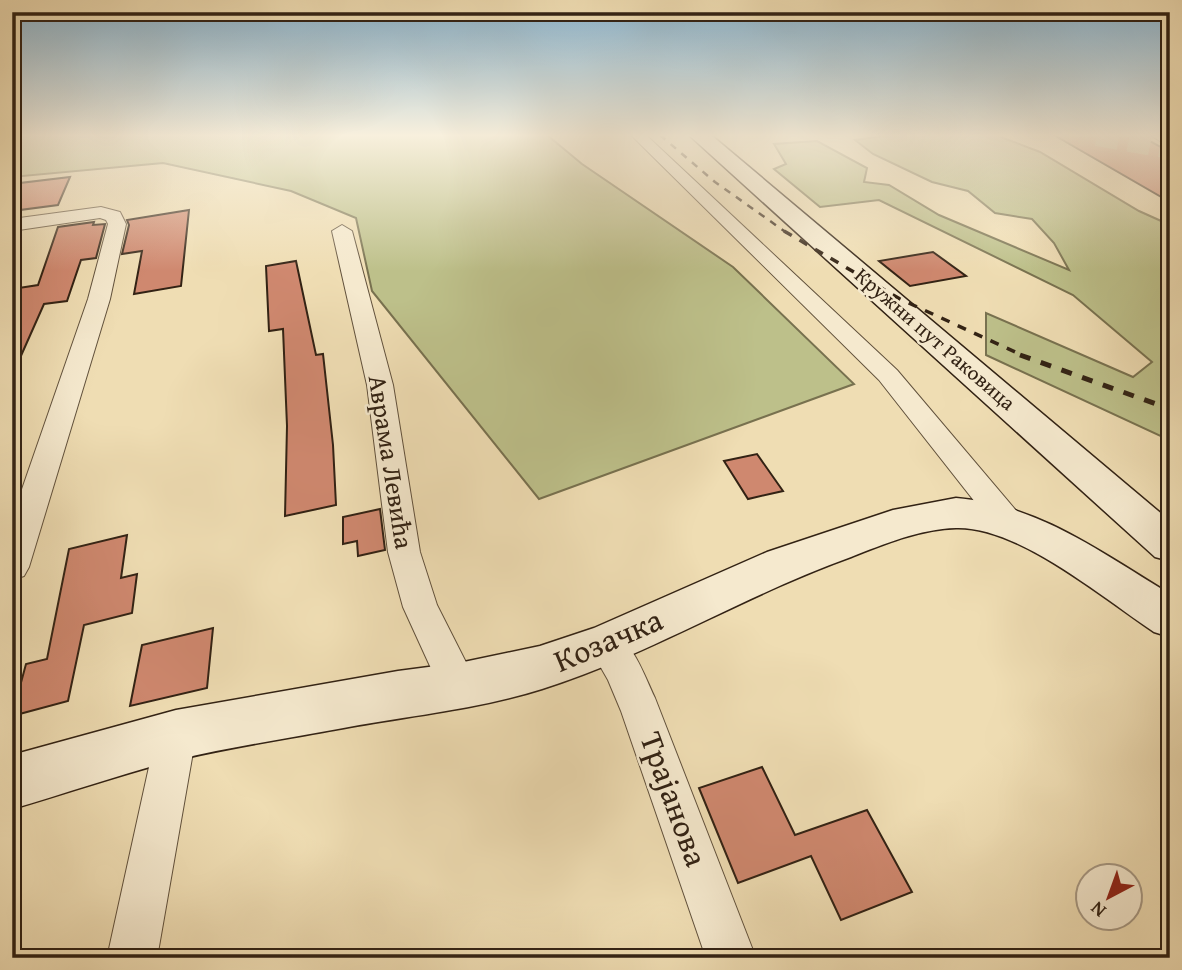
<svg xmlns="http://www.w3.org/2000/svg" width="1182" height="970" viewBox="0 0 1182 970" font-family="'Gentium Book Plus',serif">
	<style>
		.green { fill: #bdc08a; stroke: #78714f; stroke-width: 2 }
		.building { fill: #cf886f; stroke: #322214; stroke-width: 2 }
		.lines { fill: none; stroke-linecap: round; stroke-linejoin: round }
		.highway-tunnel { stroke: #c9b893; stroke-width: 22; stroke-dasharray: 22 10; stroke-linecap: butt }
		.street-casing { stroke: #61513c; stroke-width: 2 }
		.secondary-casing { stroke: #322214; stroke-width: 3 }
		.street { fill: #f5e9ce; fill-rule: evenodd }
		.secondary { fill: #f5e9ce; fill-rule: evenodd }
		.rail-far2 { stroke: #322214; stroke-width: 2.5; stroke-dasharray: 7 7; stroke-linecap: butt }
		.rail-far1 { stroke: #322214; stroke-width: 3.5; stroke-dasharray: 9 9; stroke-linecap: butt }
		.rail { stroke: #322214; stroke-width: 5; stroke-dasharray: 11 11; stroke-linecap: butt }
		.labels { text-anchor: middle; stroke-width: 5; stroke-linejoin: round; paint-order: stroke }
		.far-street-label { font-size: 21px; fill: #322214; stroke: #f5e9ce }
		.street-label { font-size: 26px; fill: #322214; stroke: #f5e9ce }
		.near-street-label { font-size: 32px; fill: #322214; stroke: #f5e9ce }
	</style>
	<rect width="100%" height="100%" fill="#efddb3"/>
	<filter id="stains"><feTurbulence type="fractalNoise" baseFrequency=".00286" numOctaves="4"/><feColorMatrix values="0 0 0 0 .2 0 0 0 0 .09 0 0 0 0 .02 0 0 0 .5 -.17"/></filter>
	<radialGradient id="worn" r=".72"><stop offset=".6" stop-color="#630" stop-opacity="0"/><stop offset="1" stop-color="#630" stop-opacity=".3"/></radialGradient>
	<path class="green" d="M 12,135 L 547,135 L 582,164 L 733,267 L 854,384 L 539,499 L 372,291 L 356,218 L 291,191 L 163,163 L 12,177 Z
		M 891,135 L 1001,135 L 1001,137 L 1040,152 L 1139,211 L 1170,225 L 1170,445 L 1163,437 L 986,355 L 986,313 L 1133,377 L 1152,362 L 1073,295 L 879,200 L 820,207 L 774,169 L 786,164 L 774,144 L 817,141 L 867,168 L 864,182 L 889,185 L 939,215 L 1069,270 L 1054,243 L 1032,219 L 995,213 L 968,191 L 932,182 L 873,154 L 855,140 Z"/>
	<path class="building" d="M 1054,135 L 1139,135 L 1170,152 L 1170,202 Z
		M 70,177 L 58,205 L 12,211 L 12,184 Z
		M 189,210 L 181,286 L 134,294 L 142,251 L 122,254 L 129,225 L 127,220 Z
		M 94,222 L 93,225 L 105,224 L 96,258 L 81,260 L 67,301 L 44,304 L 12,376 L 12,289 L 38,285 L 58,227 Z
		M 933,252 L 966,276 L 910,286 L 879,261 Z
		M 296,261 L 316,355 L 323,354 L 333,445 L 336,505 L 285,516 L 287,426 L 283,329 L 269,331 L 266,266 Z
		M 757,454 L 783,491 L 748,499 L 724,461 Z
		M 380,509 L 385,550 L 358,556 L 357,541 L 343,544 L 343,517 Z
		M 127,535 L 121,578 L 137,574 L 132,613 L 84,625 L 68,701 L 12,716 L 26,664 L 47,659 L 69,549 Z
		M 213,628 L 207,688 L 130,706 L 142,645 Z
		M 762,767 L 795,835 L 867,810 L 912,892 L 841,920 L 811,856 L 738,883 L 699,788 Z"/>
	<g class="lines">
		<path class="highway-tunnel" d="M 1097,135 L 1170,148"/>
		<defs>
			<path id="street" d="M 631,135 L 646,135 L 897,370 L 1019,514 L 1024,522 L 1019,530 L 1008,534 L 997,530 L 879,380 Z
				M 1150,135 L 1170,136 L 1170,147 Z
				M 101,207 L 120,212 L 126,224 L 110,299 L 29,567 L 24,576 L 12,580 L 12,518 L 88,299 L 108,224 L 106,220 L 100,218 L 12,231 L 12,219 Z
				M 342,225 L 352,231 L 393,385 L 420,552 L 437,605 L 478,686 L 473,699 L 459,704 L 445,699 L 403,607 L 388,552 L 367,385 L 332,231 Z
				M 606,629 C 633,639 643,673 655,698 L 756,958 L 706,958 L 621,711 L 608,680 L 588,645 L 593,634 Z
				M 176,715 L 190,721 L 196,735 L 157,958 L 107,958 L 156,735 L 162,721 Z"/>
			<path id="secondary" d="M 689,135 L 711,135 L 1170,521 L 1170,561 L 1155,557 Z
				M 956,498 C 1037,504 1102,553 1170,594 L 1170,637 L 1154,632 C 1103,598 1018,526 956,528 C 920,529 884,544 851,557 C 745,595 649,655 542,689 C 476,710 406,716 338,729 C 284,739 230,747 176,760 C 121,774 67,793 12,809 L 12,755 L 176,710 L 398,671 L 459,663 L 540,646 L 594,628 L 767,552 L 893,510 Z"/>
		</defs>
		<use href="#street" class="street-casing"/>
		<use href="#secondary" class="secondary-casing"/>
		<use href="#street" class="street"/>
		<use href="#secondary" class="secondary"/>
		<path class="rail-far2" d="M 660,135 L 715,182 L 787,233"/>
		<path class="rail-far1" d="M 784,231 L 900,299 L 1024,356"/>
		<path class="rail" d="M 1020,355 L 1170,409"/>
	</g>
	<linearGradient id="sky" x2="0" y2="1"><stop stop-color="#89b6d3"/><stop offset="0.5" stop-color="#f8f0dd"/><stop offset="1" stop-color="#f8f0dd" stop-opacity="0"/></linearGradient>
	<rect width="1182" height="271" fill="url(#sky)"/>
	<g class="labels">
		<g class="far-street-label">
			<text transform="translate(935 339) rotate(41)" y="7">Кружни пут Раковица</text>
		</g>
		<g class="street-label">
			<text transform="translate(391 462) rotate(81)" y="9">Аврама Левића</text>
		</g>
		<g class="near-street-label">
			<text transform="translate(608 640) rotate(-23)" y="11">Козачка</text>
			<text transform="translate(674 799) rotate(70)" y="11">Трајанова</text>
		</g>
	</g>
	<rect width="1182" height="970" fill="none" stroke="#efddb3" stroke-width="42"/>
	<rect x="14" y="14" width="1154" height="942" fill="none" stroke="#322214" stroke-width="3.5"/>
	<rect x="21" y="21" width="1140" height="928" fill="none" stroke="#322214" stroke-width="2"/>
	<g transform="translate(1109 897) rotate(221)"><circle r="33" fill="#f5e9ce" stroke="#a79984" stroke-width="2"/>
	<path d="M0-5L12 26L0 18L-12 26Z" fill="#8f2418"/>
	<text y="-10" font-size="19" font-weight="bold" text-anchor="middle" fill="#322214">N</text>
	</g>
	<rect width="100%" height="100%" filter="url(#stains)"/>
	<rect width="100%" height="100%" fill="url(#worn)"/>
</svg>
